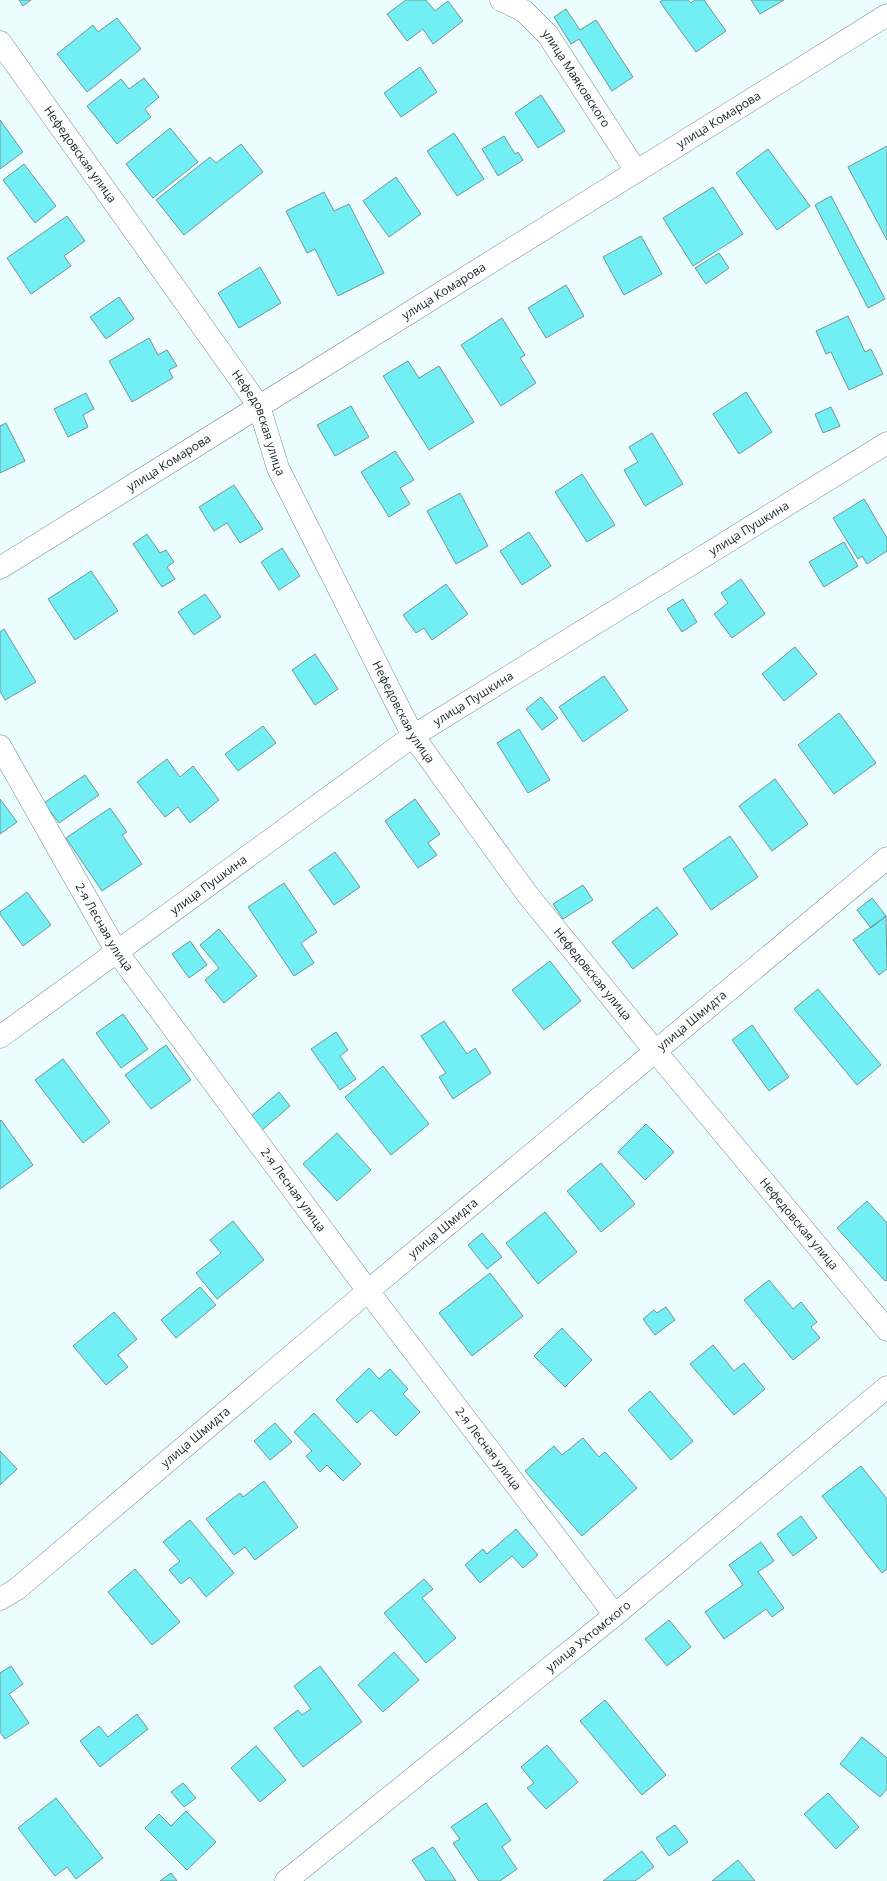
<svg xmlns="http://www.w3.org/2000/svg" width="887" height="1881" viewBox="0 0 887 1881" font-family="'Open Sans',sans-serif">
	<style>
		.building { fill: #71eff5; stroke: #789495 }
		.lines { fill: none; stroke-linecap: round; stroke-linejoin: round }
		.street-casing { stroke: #708c8d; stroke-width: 23 }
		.secondary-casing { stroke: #708c8d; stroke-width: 23 }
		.street { stroke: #fff; stroke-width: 22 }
		.secondary { stroke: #fff; stroke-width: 22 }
		.labels { text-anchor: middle; stroke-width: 4; stroke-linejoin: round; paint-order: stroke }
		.street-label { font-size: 12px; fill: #192425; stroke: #fff }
	</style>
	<rect width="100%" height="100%" fill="#ebfdfe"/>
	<path class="building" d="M 19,0 L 31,0 L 23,6 Z
		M 406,0 L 426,0 L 435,11 L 448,1 L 463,21 L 433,44 L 423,29 L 407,41 L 387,14 Z
		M 663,0 L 688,0 L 691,3 L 695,0 L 704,0 L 726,31 L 696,52 L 660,2 Z
		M 751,0 L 784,0 L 760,14 Z
		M 566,9 L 580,30 L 596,20 L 633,77 L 612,91 L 579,39 L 571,44 L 554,17 Z
		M 117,18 L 141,49 L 87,92 L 57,54 L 93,25 L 98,32 Z
		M 420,67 L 437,92 L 401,117 L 384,93 Z
		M 144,78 L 159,97 L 145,109 L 151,117 L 117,144 L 87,106 L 121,79 L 129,89 Z
		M 541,95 L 565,131 L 538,148 L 515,113 Z
		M 0,120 L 23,152 L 0,169 Z
		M 170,128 L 198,162 L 153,198 L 126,164 Z
		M 454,133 L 484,179 L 457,196 L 427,151 Z
		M 504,136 L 515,154 L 518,152 L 523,160 L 498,176 L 482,149 Z
		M 241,144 L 263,172 L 184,235 L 156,200 L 210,157 L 216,163 Z
		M 887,146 L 887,240 L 848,167 Z
		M 768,149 L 810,206 L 777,230 L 736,173 Z
		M 24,164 L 56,206 L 35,223 L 3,180 Z
		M 396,177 L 421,214 L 389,237 L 363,201 Z
		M 713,187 L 743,234 L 693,266 L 663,218 Z
		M 324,192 L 334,211 L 349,204 L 384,273 L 338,296 L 315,249 L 307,253 L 286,211 Z
		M 831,196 L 885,299 L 868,308 L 815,205 Z
		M 67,216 L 85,241 L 64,256 L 71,266 L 31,294 L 7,258 Z
		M 641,236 L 662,274 L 624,295 L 603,257 Z
		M 719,253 L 729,268 L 706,284 L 695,268 Z
		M 260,267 L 281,303 L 239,328 L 218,293 Z
		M 566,285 L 584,316 L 546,338 L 528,308 Z
		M 119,297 L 134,319 L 106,339 L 90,317 Z
		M 848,316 L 865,352 L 871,349 L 883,374 L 849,390 L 831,352 L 826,354 L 816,331 Z
		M 502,318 L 525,355 L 520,358 L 536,383 L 501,406 L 461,345 Z
		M 149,338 L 158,355 L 167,350 L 177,366 L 169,370 L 173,378 L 132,402 L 109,361 Z
		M 408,361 L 419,378 L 439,366 L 474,422 L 429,450 L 383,376 Z
		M 746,392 L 772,432 L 739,454 L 713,414 Z
		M 86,393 L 94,409 L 83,415 L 88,427 L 68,437 L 54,409 Z
		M 351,406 L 369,437 L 335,456 L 317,425 Z
		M 831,407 L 840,426 L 823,433 L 815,414 Z
		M 6,423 L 25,461 L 0,473 L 0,426 Z
		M 652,433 L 683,484 L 645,506 L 624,470 L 638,462 L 629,447 Z
		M 395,451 L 414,480 L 400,488 L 410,504 L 389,517 L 361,472 Z
		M 582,474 L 615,525 L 587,542 L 555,492 Z
		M 234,485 L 263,529 L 240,543 L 227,523 L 214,531 L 199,507 Z
		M 460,493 L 488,546 L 456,564 L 427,511 Z
		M 864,499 L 887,538 L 887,551 L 867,564 L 862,556 L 858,559 L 833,518 Z
		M 529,532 L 551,566 L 522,585 L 500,551 Z
		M 147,534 L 160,553 L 166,550 L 174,562 L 167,567 L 175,579 L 162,587 L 133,544 Z
		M 844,542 L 858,566 L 824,587 L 809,562 Z
		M 282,548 L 300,576 L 279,590 L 261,562 Z
		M 91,571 L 118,611 L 75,640 L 48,599 Z
		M 741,579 L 765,614 L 732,638 L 714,614 L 728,603 L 721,593 Z
		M 446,584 L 468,614 L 432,640 L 424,628 L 416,633 L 403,615 Z
		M 205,594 L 221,617 L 194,635 L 178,612 Z
		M 683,599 L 697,622 L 682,632 L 667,609 Z
		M 4,629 L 36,682 L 5,700 L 0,691 L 0,632 Z
		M 795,647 L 817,674 L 784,701 L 762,674 Z
		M 315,654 L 338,689 L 315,705 L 292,670 Z
		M 604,676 L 628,710 L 583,742 L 559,707 Z
		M 541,697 L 558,718 L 542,730 L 526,709 Z
		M 839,713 L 876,763 L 834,794 L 798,745 Z
		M 263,726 L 276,743 L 238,771 L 225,754 Z
		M 519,729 L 550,780 L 528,793 L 497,743 Z
		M 167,759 L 180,777 L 193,766 L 219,800 L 190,823 L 178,807 L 165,817 L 137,782 Z
		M 85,775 L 99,795 L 59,823 L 44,803 Z
		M 775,779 L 808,824 L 772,851 L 739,806 Z
		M 0,799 L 17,822 L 0,834 Z
		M 415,799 L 440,834 L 428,843 L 437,855 L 418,868 L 385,821 Z
		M 110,808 L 127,832 L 122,835 L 142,864 L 102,891 L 66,838 Z
		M 730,836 L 758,877 L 711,910 L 683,869 Z
		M 335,852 L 360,887 L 334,905 L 309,870 Z
		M 284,883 L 317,932 L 301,943 L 314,963 L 294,976 L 248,907 Z
		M 583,885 L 593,900 L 563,919 L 553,904 Z
		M 27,892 L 51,925 L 23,946 L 0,914 L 0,912 Z
		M 872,898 L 886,916 L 871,928 L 857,910 Z
		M 657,907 L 678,934 L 633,969 L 612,942 Z
		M 886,916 L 887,969 L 879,975 L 853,940 Z
		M 219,929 L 257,976 L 224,1003 L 205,980 L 219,968 L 200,945 Z
		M 190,941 L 207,965 L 189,978 L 172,954 Z
		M 550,961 L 581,1001 L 544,1030 L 512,990 Z
		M 818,989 L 881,1065 L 857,1085 L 794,1009 Z
		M 123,1014 L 148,1049 L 121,1068 L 96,1033 Z
		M 444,1021 L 467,1054 L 475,1048 L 491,1073 L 453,1099 L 439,1077 L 446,1073 L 421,1036 Z
		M 752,1025 L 789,1077 L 769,1091 L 732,1040 Z
		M 336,1032 L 348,1050 L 340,1056 L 356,1079 L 340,1090 L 311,1049 Z
		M 166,1045 L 191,1080 L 151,1109 L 125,1075 Z
		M 63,1059 L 110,1122 L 83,1143 L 35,1080 Z
		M 383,1066 L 429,1124 L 391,1155 L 345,1097 Z
		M 279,1092 L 290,1106 L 261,1131 L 250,1117 Z
		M 1,1120 L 33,1165 L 0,1189 L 0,1121 Z
		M 646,1124 L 674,1152 L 645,1180 L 618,1152 Z
		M 337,1133 L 371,1170 L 337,1201 L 303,1164 Z
		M 601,1163 L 635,1204 L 601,1232 L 567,1191 Z
		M 867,1201 L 887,1223 L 887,1280 L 885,1281 L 837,1228 Z
		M 545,1212 L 577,1252 L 538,1284 L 506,1243 Z
		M 233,1221 L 264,1260 L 217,1299 L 196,1273 L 221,1253 L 210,1240 Z
		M 482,1233 L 502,1257 L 487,1269 L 468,1245 Z
		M 490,1273 L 523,1316 L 472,1356 L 439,1313 Z
		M 769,1280 L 793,1309 L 801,1302 L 817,1322 L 811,1327 L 820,1338 L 793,1360 L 744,1300 Z
		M 200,1287 L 216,1305 L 176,1338 L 161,1320 Z
		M 666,1307 L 675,1320 L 655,1335 L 643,1319 L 654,1310 L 657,1313 Z
		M 114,1312 L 137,1339 L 118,1355 L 128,1367 L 106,1385 L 73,1346 Z
		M 562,1328 L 592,1360 L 565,1387 L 534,1356 Z
		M 713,1345 L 734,1371 L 744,1363 L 765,1389 L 734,1415 L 690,1364 Z
		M 369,1368 L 379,1379 L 390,1369 L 408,1389 L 403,1394 L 420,1412 L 396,1436 L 371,1410 L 357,1423 L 336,1400 Z
		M 650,1391 L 693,1441 L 671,1460 L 628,1410 Z
		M 314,1413 L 361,1464 L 343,1481 L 327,1465 L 320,1472 L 306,1456 L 312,1451 L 294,1432 Z
		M 275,1423 L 292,1442 L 270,1460 L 254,1441 Z
		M 583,1438 L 599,1457 L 605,1452 L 637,1488 L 582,1536 L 525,1471 L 554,1446 L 562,1455 Z
		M 0,1451 L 17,1469 L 0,1485 Z
		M 861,1466 L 887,1499 L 887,1569 L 882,1573 L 822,1496 Z
		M 264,1481 L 298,1527 L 255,1560 L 245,1547 L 234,1555 L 206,1519 L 240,1493 L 243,1497 Z
		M 801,1516 L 817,1538 L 793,1556 L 777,1534 Z
		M 190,1520 L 234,1573 L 206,1597 L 190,1577 L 181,1584 L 169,1570 L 180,1561 L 163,1542 Z
		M 516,1529 L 538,1555 L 523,1568 L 512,1556 L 480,1583 L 465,1565 L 483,1549 L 487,1554 Z
		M 761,1542 L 774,1561 L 758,1572 L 784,1608 L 772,1617 L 766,1609 L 724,1639 L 705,1612 L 743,1585 L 729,1565 Z
		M 135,1569 L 180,1622 L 152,1645 L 108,1592 Z
		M 424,1579 L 433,1589 L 422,1598 L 456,1638 L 426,1663 L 384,1613 Z
		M 669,1620 L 691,1647 L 667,1666 L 645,1639 Z
		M 394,1652 L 419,1680 L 383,1712 L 358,1685 Z
		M 11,1666 L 23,1684 L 9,1694 L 29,1723 L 5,1739 L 0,1732 L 0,1673 Z
		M 320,1666 L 362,1722 L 303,1767 L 274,1728 L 298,1710 L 302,1715 L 311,1709 L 294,1686 Z
		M 605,1700 L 666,1775 L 642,1795 L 580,1721 Z
		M 137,1714 L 148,1729 L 100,1767 L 80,1741 L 99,1726 L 108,1737 Z
		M 862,1737 L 887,1758 L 887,1789 L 880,1797 L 840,1764 Z
		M 547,1745 L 578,1782 L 546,1809 L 527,1788 L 534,1783 L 521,1767 Z
		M 256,1746 L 286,1780 L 260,1802 L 231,1768 Z
		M 183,1783 L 196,1798 L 184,1807 L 171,1792 Z
		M 828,1793 L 859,1827 L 836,1849 L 804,1814 Z
		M 56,1798 L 103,1858 L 76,1879 L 67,1867 L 55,1876 L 18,1828 Z
		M 486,1803 L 511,1840 L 502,1847 L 517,1869 L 500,1881 L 479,1881 L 453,1843 L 460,1839 L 451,1827 Z
		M 186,1811 L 216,1842 L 187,1870 L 145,1828 L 159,1814 L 171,1826 Z
		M 675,1825 L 688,1842 L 669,1856 L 656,1838 Z
		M 433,1847 L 456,1881 L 426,1881 L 412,1860 Z
		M 642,1851 L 654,1867 L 635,1881 L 603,1881 Z
		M 738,1860 L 755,1881 L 712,1881 Z
		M 171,1873 L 177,1881 L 160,1881 Z"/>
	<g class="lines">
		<defs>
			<g id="street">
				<path id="s1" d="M 501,0 L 524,11 L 548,35 L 636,171"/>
				<path id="s2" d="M 0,42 L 259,406 L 278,468 L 413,736 L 527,894 L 656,1052 L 887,1330"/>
				<path id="s3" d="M 0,746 L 117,952 L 368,1291 L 615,1615"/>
				<path id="s4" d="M 0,1037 L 413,736 L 887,443"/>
				<path id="s5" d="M 0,1599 L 17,1589 L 368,1291 L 887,858"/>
				<path id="s6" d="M 286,1881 L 615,1615 L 887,1387"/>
			</g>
			<g id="secondary">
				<path id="s7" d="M 0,568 L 887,15"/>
			</g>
		</defs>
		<use href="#street" class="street-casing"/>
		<use href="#secondary" class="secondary-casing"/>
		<use href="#street" class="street"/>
		<use href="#secondary" class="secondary"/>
	</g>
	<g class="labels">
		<g class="street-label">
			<text dy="4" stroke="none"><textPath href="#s1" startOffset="111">улица Маяковского</textPath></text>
			<text dy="4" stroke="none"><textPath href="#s7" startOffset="847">улица Комарова</textPath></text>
			<text dy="4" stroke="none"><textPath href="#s2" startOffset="138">Нефедовская улица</textPath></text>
			<text dy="4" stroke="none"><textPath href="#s7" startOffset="523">улица Комарова</textPath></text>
			<text dy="4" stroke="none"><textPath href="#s2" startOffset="462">Нефедовская улица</textPath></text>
			<text dy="4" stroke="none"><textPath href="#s7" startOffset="199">улица Комарова</textPath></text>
			<text dy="4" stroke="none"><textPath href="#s4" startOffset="906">улица Пушкина</textPath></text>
			<text dy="4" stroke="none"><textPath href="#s4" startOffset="582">улица Пушкина</textPath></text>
			<text dy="4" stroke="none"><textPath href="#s2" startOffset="786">Нефедовская улица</textPath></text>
			<text dy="4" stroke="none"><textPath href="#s4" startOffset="258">улица Пушкина</textPath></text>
			<text dy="4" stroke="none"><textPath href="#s3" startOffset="209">2-я Лесная улица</textPath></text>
			<text dy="4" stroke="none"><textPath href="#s2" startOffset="1110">Нефедовская улица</textPath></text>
			<text dy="4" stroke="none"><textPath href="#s5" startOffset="902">улица Шмидта</textPath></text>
			<text dy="4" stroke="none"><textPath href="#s3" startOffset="533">2-я Лесная улица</textPath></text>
			<text dy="4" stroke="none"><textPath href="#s2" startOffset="1434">Нефедовская улица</textPath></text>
			<text dy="4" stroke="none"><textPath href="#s5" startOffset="578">улица Шмидта</textPath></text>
			<text dy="4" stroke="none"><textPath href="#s5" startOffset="254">улица Шмидта</textPath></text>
			<text dy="4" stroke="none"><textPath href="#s3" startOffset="857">2-я Лесная улица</textPath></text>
			<text dy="4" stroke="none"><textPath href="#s6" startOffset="389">улица Ухтомского</textPath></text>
		</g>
	</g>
</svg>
